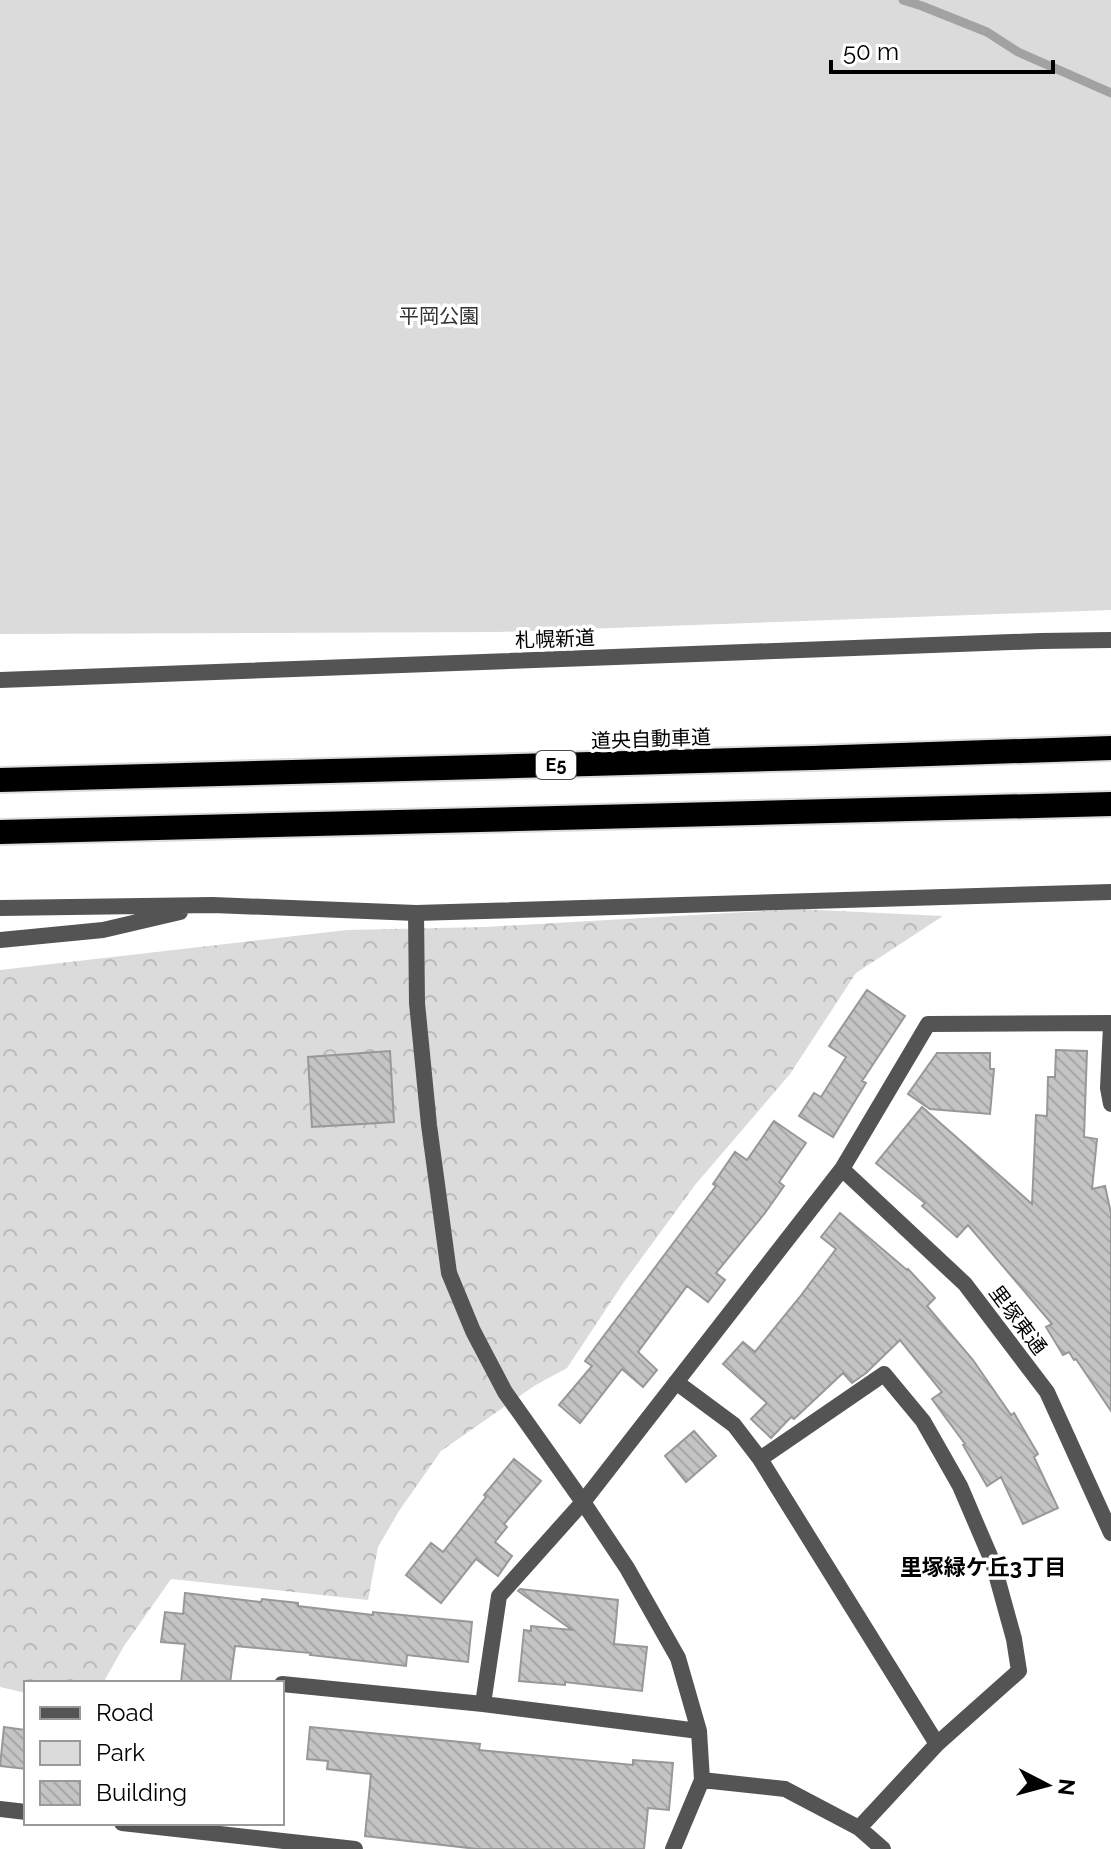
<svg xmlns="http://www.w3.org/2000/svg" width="1111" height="1849" viewBox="0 0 1111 1849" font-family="Raleway,'Noto Sans JP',sans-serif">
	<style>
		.forest { fill: url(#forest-crowns) }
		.green { fill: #dbdbdb }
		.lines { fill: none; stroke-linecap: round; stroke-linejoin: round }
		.stream { stroke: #a2a2a2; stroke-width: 9 }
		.building { fill: url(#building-back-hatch); stroke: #989898; stroke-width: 2 }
		.motorway-casing { stroke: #dbdbdb; stroke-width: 28 }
		.minor { stroke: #545454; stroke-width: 16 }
		.tertiary { stroke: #545454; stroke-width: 16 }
		.motorway { stroke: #000; stroke-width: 24 }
		.labels { text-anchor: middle; stroke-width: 7; stroke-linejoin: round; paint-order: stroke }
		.shield { fill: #fff; stroke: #4c4c4c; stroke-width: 2 }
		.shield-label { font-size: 18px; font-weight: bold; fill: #000 }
		.park-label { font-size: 20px; fill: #323232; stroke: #fff }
		.street-label { font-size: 20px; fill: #000; stroke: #fff }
		.neighbourhood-label { font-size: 22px; font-weight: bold; fill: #000; stroke: #fff }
	</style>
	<defs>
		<pattern id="forest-crowns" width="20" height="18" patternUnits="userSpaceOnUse" patternTransform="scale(2)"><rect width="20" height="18" fill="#dbdbdb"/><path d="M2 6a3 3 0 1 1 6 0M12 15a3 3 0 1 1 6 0" fill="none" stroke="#bababa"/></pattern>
		<pattern id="building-back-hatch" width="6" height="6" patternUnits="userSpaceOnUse" patternTransform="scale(2)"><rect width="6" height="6" fill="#c4c4c4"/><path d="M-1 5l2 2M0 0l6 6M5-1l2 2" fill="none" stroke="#a7a7a7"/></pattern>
	</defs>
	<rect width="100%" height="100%" fill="#fff"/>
	<path class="forest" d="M 797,909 L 943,916 L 856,973 L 790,1074 L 695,1185 L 624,1282 L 567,1368 L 534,1386 L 441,1451 L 399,1511 L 378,1547 L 368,1600 L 171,1579 L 124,1646 L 103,1683 L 26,1683 L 26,1693 L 0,1687 L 0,970 L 347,930 L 485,927 Z"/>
	<path class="green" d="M 0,0 L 1111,0 L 1111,610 L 498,632 L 0,634 Z"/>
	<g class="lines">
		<path class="stream" d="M 903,0 L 922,6 L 987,32 L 1018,52 L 1111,93"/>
	</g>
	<path class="building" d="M 867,990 L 905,1016 L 862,1081 L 866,1083 L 833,1137 L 799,1116 L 814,1093 L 821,1097 L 846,1057 L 829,1046 Z
		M 1056,1050 L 1087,1051 L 1084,1137 L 1097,1139 L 1092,1189 L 1105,1186 L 1111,1213 L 1111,1411 L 1076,1359 L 1074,1360 L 1069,1352 L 1063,1355 L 1046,1327 L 1052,1324 L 968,1225 L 957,1237 L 922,1206 L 925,1203 L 876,1163 L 922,1107 L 1032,1204 L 1036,1115 L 1047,1116 L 1048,1077 L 1055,1077 Z
		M 390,1051 L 394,1122 L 312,1127 L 308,1057 Z
		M 937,1053 L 990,1053 L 990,1069 L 994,1069 L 990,1114 L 930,1109 L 908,1094 Z
		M 774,1121 L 806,1143 L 779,1182 L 784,1186 L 765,1213 L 716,1273 L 725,1280 L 708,1302 L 687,1286 L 638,1352 L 657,1370 L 643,1387 L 622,1369 L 580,1423 L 559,1405 L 592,1366 L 585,1361 L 716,1186 L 713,1184 L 735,1152 L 747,1160 Z
		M 840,1213 L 907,1270 L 908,1269 L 935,1298 L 927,1306 L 973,1360 L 1011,1415 L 1014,1413 L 1038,1454 L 1034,1457 L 1058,1508 L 1023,1524 L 1001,1477 L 987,1486 L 963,1445 L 965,1444 L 932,1399 L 942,1392 L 900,1340 L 866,1373 L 852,1383 L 843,1373 L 794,1419 L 791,1417 L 771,1438 L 751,1419 L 767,1403 L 723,1364 L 743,1342 L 755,1352 L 799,1298 L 836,1249 L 821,1237 Z
		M 694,1431 L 716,1456 L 686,1482 L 665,1456 Z
		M 514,1459 L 541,1481 L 504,1524 L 507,1527 L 495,1542 L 512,1556 L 498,1576 L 476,1559 L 441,1603 L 406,1575 L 431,1543 L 443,1552 L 486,1497 L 484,1495 Z
		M 520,1589 L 618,1600 L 614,1644 L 647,1647 L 642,1691 L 565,1682 L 565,1685 L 519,1681 L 524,1630 L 531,1631 L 531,1626 L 572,1630 L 518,1591 Z
		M 185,1593 L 261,1602 L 262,1599 L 298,1603 L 298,1606 L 373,1615 L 373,1612 L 472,1622 L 468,1662 L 407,1655 L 406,1666 L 310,1655 L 311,1653 L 235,1646 L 230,1683 L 181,1683 L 185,1644 L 161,1642 L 165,1612 L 183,1614 Z
		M 4,1727 L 26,1730 L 26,1769 L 0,1766 Z
		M 310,1727 L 480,1744 L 479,1750 L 552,1757 L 633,1765 L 633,1760 L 673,1763 L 669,1810 L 648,1808 L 644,1849 L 477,1849 L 365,1836 L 371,1774 L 327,1769 L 328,1761 L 307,1759 Z"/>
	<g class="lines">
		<defs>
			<path id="motorway" d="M 0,780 L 812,758 L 1111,748
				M 0,832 L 1111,804"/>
		</defs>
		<use href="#motorway" class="motorway-casing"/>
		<path class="minor" d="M 416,913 L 417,1003 L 429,1125 L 449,1273 L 473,1331 L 505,1392 L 583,1502 L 627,1568 L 678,1658 L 699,1731 L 702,1780 L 673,1849
			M 1111,1026 L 1108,1088 L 1111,1104
			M 842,1169 L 965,1284 L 1047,1392 L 1111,1533
			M 676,1382 L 734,1425 L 760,1459 L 937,1744 L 859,1828
			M 760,1459 L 884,1374 L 923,1421 L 960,1486 L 993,1563 L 1014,1639 L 1019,1671 L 937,1744
			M 282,1684 L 483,1704 L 699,1731
			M 483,1704 L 499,1596 L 583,1502 L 842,1169 L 928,1024 L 1111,1023
			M 702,1780 L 785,1789 L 859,1828 L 883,1849
			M 0,1809 L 26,1812
			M 122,1823 L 355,1849"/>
		<path class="tertiary" d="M 0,680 L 1041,641 L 1111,640
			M 0,908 L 213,905 L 416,913 L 1111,892
			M 0,940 L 103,930 L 180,912"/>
		<use href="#motorway" class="motorway"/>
	</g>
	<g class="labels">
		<rect class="shield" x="536" y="751" width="40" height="28" rx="6"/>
		<g class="shield-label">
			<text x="556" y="771">E5</text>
		</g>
		<g class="park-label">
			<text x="439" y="323">平岡公園</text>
		</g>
		<g class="street-label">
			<text transform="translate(555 639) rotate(-2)" y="7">札幌新道</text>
			<text transform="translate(651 739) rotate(-2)" y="7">道央自動車道</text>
			<text transform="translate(1018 1320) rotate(53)" y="7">里塚東通</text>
		</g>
		<g class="neighbourhood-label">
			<text x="983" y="1575">里塚緑ケ丘3丁目</text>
		</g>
	</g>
	<rect x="24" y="1681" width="260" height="144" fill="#ffffff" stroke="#999999" stroke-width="2"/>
	<rect x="40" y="1707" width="40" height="12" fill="#545454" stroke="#999999" stroke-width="2"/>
	<text x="96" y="1721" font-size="24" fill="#000000">Road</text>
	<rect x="40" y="1741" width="40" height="24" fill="#dbdbdb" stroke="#999999" stroke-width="2"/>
	<text x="96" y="1761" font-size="24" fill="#000000">Park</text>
	<rect x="40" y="1781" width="40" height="24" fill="url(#building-back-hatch)" stroke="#999999" stroke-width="2"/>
	<text x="96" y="1801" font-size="24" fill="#000000">Building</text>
	<g transform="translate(1047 1785) rotate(96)" stroke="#ffffff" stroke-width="6" paint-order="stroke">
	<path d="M0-6L14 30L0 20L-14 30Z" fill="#000000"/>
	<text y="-12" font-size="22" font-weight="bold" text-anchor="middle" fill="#000000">N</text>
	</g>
	<path d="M831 60v12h222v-12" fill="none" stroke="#000000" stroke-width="4"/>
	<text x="843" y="60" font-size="24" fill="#000000" stroke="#ffffff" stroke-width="6" paint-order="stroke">50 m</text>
</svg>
